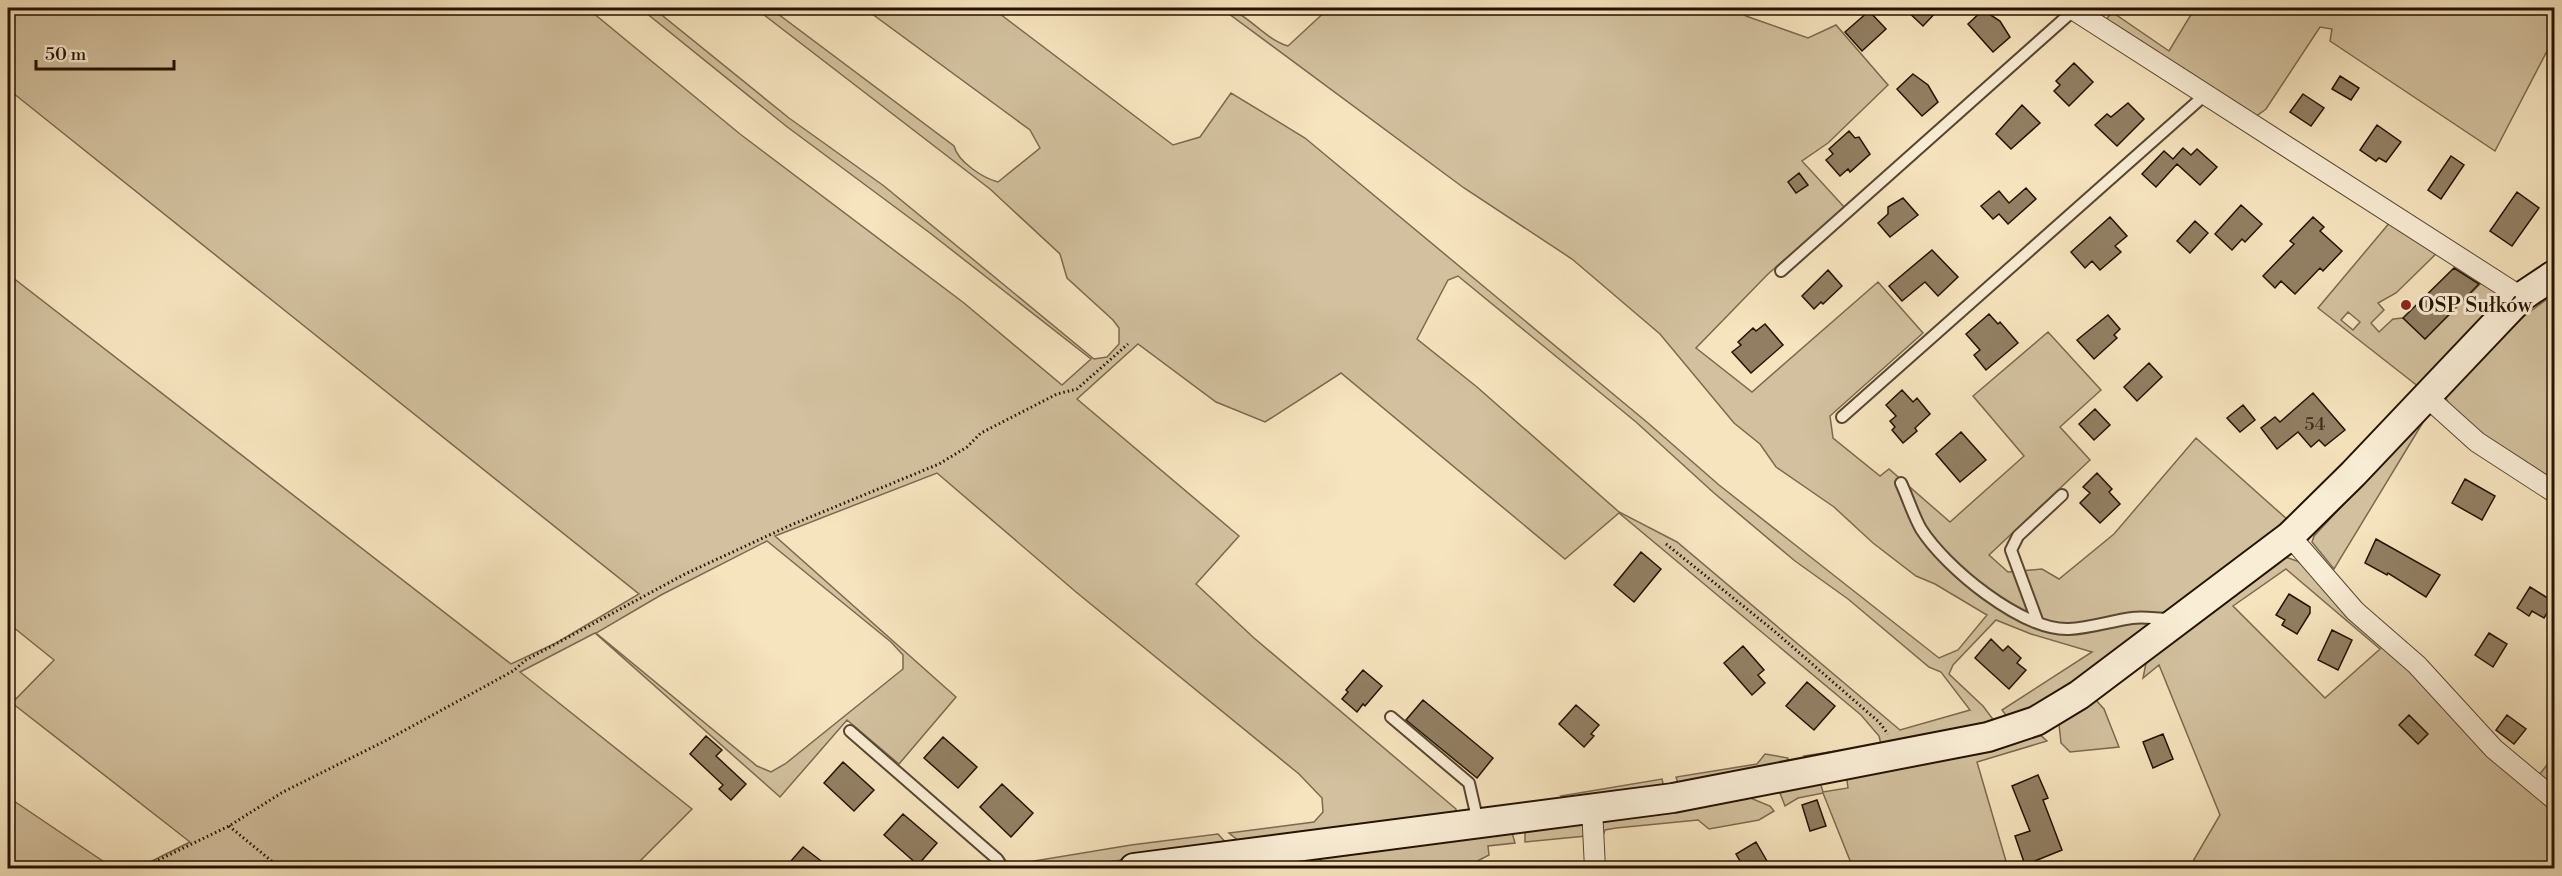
<svg xmlns="http://www.w3.org/2000/svg" width="2562" height="876" viewBox="0 0 2562 876" font-family="'Libre Bodoni',serif">
	<style>
		.green { fill: #d2c09e; stroke: #7c694f; stroke-width: 1.5; fill-rule: evenodd }
		.building { fill: #927f63; stroke: #251200; stroke-width: 1.5 }
		.lines { fill: none; stroke-linecap: round; stroke-linejoin: round }
		.lane-casing { stroke: #594630; stroke-width: 14 }
		.street-casing { stroke: #594630; stroke-width: 22 }
		.secondary-casing { stroke: #251200; stroke-width: 32 }
		.path { stroke: #251200; stroke-width: 3; stroke-dasharray: 1.5 3; stroke-linecap: butt }
		.lane { stroke: #f9edd5; stroke-width: 10 }
		.street { stroke: #f9edd5; stroke-width: 20 }
		.secondary { stroke: #f9edd5; stroke-width: 28 }
		.poi-dot { fill: #8f2418; stroke: #f9edd5; stroke-width: 2 }
		.labels { text-anchor: middle; stroke-width: 6; stroke-linejoin: round; paint-order: stroke }
		.number-label { font-size: 18px; fill: #402d19 }
		.poi-label { font-size: 21px; fill: #251200; stroke: #f9edd5; text-anchor: start }
	</style>
	<rect width="100%" height="100%" fill="#f6e4be"/>
	<filter id="stains"><feTurbulence type="fractalNoise" baseFrequency=".00333" numOctaves="4"/><feColorMatrix values="0 0 0 0 .2 0 0 0 0 .09 0 0 0 0 .02 0 0 0 .5 -.17"/></filter>
	<radialGradient id="worn" r=".72"><stop offset=".6" stop-color="#630" stop-opacity="0"/><stop offset="1" stop-color="#630" stop-opacity=".3"/></radialGradient>
	<path class="green" d="M 8,8 L 587,8 L 740,134 L 964,303 L 1062,385 L 1091,359 L 930,233 L 786,126 L 640,8 L 653,8 L 789,118 L 884,186 L 1094,359 L 1107,357 L 1119,344 L 1119,328 L 1113,320 L 1067,278 L 1060,254 L 990,189 L 755,8 L 770,8 L 954,146 C 958,162 983,178 998,182 L 1040,148 L 1030,130 L 864,8 L 992,8 L 1173,145 L 1200,137 L 1231,93 L 1305,138 L 1648,423 L 1719,485 L 1939,658 L 1958,650 L 1987,615 L 1935,584 L 1916,576 L 1873,543 L 1834,507 L 1776,467 L 1760,444 L 1734,423 L 1660,334 L 1572,259 L 1464,188 L 1221,8 C 1244,8 1263,39 1288,46 L 1329,8 L 1737,8 L 1746,16 L 1808,38 L 1836,25 L 1888,85 L 1828,143 L 1802,161 L 1845,208 L 1768,274 L 1696,348 L 1752,392 L 1878,282 L 1923,333 L 1830,416 L 1833,438 L 1880,476 L 1889,469 L 1950,522 L 2024,456 L 1973,396 L 2048,332 L 2101,390 L 2060,427 L 2090,460 L 1989,555 L 2008,572 L 2042,569 L 2059,579 L 2114,534 L 2196,438 L 2289,521 L 2075,688 L 2008,718 L 2002,710 L 2092,652 L 2031,634 L 1996,620 L 1953,665 L 1949,674 L 1983,706 L 1995,722 L 1809,761 L 1804,756 L 1881,744 L 1879,736 L 1861,715 L 1619,513 L 1565,559 L 1341,373 L 1265,422 L 1216,402 L 1138,344 L 1077,399 L 1239,536 L 1196,584 L 1254,638 L 1456,809 L 1455,815 L 1240,842 L 1229,833 L 1314,822 L 1323,812 L 1322,798 L 1299,774 L 1076,592 L 937,473 L 775,536 L 956,697 L 899,764 L 847,720 L 780,797 L 595,633 L 520,672 L 692,809 L 633,868 L 138,868 L 190,842 L 12,703 L 54,660 L 8,623 L 8,274 L 511,664 L 556,643 L 639,594 L 8,89 ZM 1458,276 L 1636,422 L 1714,493 L 1795,561 L 1848,599 L 1929,667 L 1941,672 L 1970,710 L 1900,730 L 1677,542 L 1619,512 L 1477,387 L 1417,339 L 1448,280 ZM 767,541 L 891,642 L 903,655 L 903,669 L 785,764 L 771,772 L 757,766 L 596,633 L 661,595 Z
		M 2195,8 L 2554,8 L 2554,42 L 2546,53 L 2495,151 L 2330,41 L 2332,29 L 2320,27 L 2266,109 L 2255,117 L 2105,21 L 2112,12 L 2169,51 Z
		M 2391,221 L 2439,251 L 2396,293 L 2378,303 L 2384,310 L 2371,323 L 2379,332 L 2393,319 L 2403,318 L 2425,339 L 2480,284 L 2458,263 L 2496,287 L 2499,304 L 2419,387 L 2318,308 ZM 2348,312 L 2360,322 L 2353,330 L 2341,320 Z
		M 2554,294 L 2554,485 L 2455,416 L 2445,396 L 2523,317 Z
		M 2428,414 L 2334,569 L 2312,542 L 2314,536 Z
		M 2285,557 L 2297,561 L 2314,573 L 2554,806 L 2554,831 L 2546,868 L 2189,868 L 2220,815 L 2159,665 L 2143,678 L 2146,663 L 2226,598 ZM 2286,569 L 2380,649 L 2325,698 L 2233,606 Z
		M 2094,698 L 2104,709 L 2119,747 L 2070,752 L 2061,743 L 2059,724 Z
		M 2037,732 L 2047,741 L 1977,762 L 2008,868 L 1853,868 L 1823,793 L 1798,798 L 1785,806 L 1780,793 L 1783,789 L 1820,782 L 1823,792 L 1848,788 L 1846,774 Z
		M 1765,754 L 1788,758 L 1786,769 L 1678,783 L 1676,777 L 1757,764 Z
		M 2554,756 L 2554,789 L 2539,775 Z
		M 1662,779 L 1665,792 L 1568,802 L 1561,796 Z
		M 8,797 L 113,868 L 8,868 Z
		M 1748,797 L 1770,806 L 1774,811 L 1759,820 L 1709,829 L 1698,820 L 1616,828 L 1605,830 L 1601,842 L 1600,827 L 1604,822 Z
		M 1579,820 L 1584,825 L 1586,836 L 1525,842 L 1525,829 Z
		M 1511,829 L 1515,843 L 1488,846 L 1489,855 L 1464,868 L 1323,868 L 1318,852 Z
		M 1218,834 L 1228,845 L 1065,868 L 1012,868 L 1010,865 L 1131,845 Z"/>
	<path class="building" d="M 1904,8 L 1940,8 L 1923,26 Z
		M 1983,10 L 2000,21 L 2010,37 L 1993,52 L 1968,24 Z
		M 1869,11 L 1886,29 L 1862,51 L 1845,32 Z
		M 2074,63 L 2093,82 L 2069,106 L 2054,91 L 2060,85 L 2056,81 Z
		M 1913,74 L 1928,85 L 1938,102 L 1922,116 L 1897,89 Z
		M 2340,76 L 2359,88 L 2351,100 L 2332,89 Z
		M 2303,94 L 2324,108 L 2311,126 L 2290,112 Z
		M 2128,103 L 2144,119 L 2117,146 L 2095,125 L 2107,114 L 2111,117 Z
		M 2022,105 L 2040,123 L 2011,149 L 1996,134 Z
		M 2377,125 L 2401,142 L 2386,162 L 2379,158 L 2376,161 L 2360,150 Z
		M 1849,131 L 1855,138 L 1859,137 L 1870,154 L 1850,172 L 1848,169 L 1840,176 L 1826,160 L 1833,154 L 1829,149 Z
		M 2183,148 L 2191,155 L 2197,149 L 2217,167 L 2200,185 L 2177,164 L 2156,187 L 2142,174 L 2164,151 L 2173,159 Z
		M 2451,156 L 2464,165 L 2441,199 L 2428,190 Z
		M 1799,173 L 1808,185 L 1796,193 L 1788,182 Z
		M 2026,188 L 2036,199 L 2008,224 L 1999,214 L 1993,219 L 1981,206 L 1999,191 L 2009,203 Z
		M 2517,192 L 2539,208 L 2512,246 L 2490,231 Z
		M 1903,198 L 1918,215 L 1890,237 L 1878,223 L 1888,214 L 1888,207 Z
		M 2241,205 L 2262,224 L 2245,242 L 2242,239 L 2232,250 L 2215,234 Z
		M 2110,217 L 2127,236 L 2115,246 L 2121,252 L 2100,270 L 2092,261 L 2085,268 L 2071,252 Z
		M 2313,217 L 2324,227 L 2320,231 L 2342,251 L 2323,271 L 2320,268 L 2295,294 L 2281,281 L 2275,288 L 2263,276 L 2294,244 L 2290,241 Z
		M 2195,221 L 2208,233 L 2190,253 L 2177,241 Z
		M 1932,250 L 1958,277 L 1938,296 L 1925,282 L 1902,301 L 1889,286 Z
		M 2454,268 L 2479,284 L 2425,339 L 2403,318 Z
		M 1828,270 L 1842,286 L 1823,304 L 1821,302 L 1814,309 L 1802,296 Z
		M 1989,314 L 1998,324 L 2000,322 L 2018,343 L 1986,370 L 1974,355 L 1980,350 L 1966,334 Z
		M 2108,315 L 2120,329 L 2114,335 L 2117,338 L 2094,359 L 2077,340 Z
		M 1765,324 L 1783,345 L 1751,373 L 1732,352 L 1741,345 L 1738,342 L 1753,328 L 1756,331 Z
		M 2149,363 L 2162,377 L 2137,401 L 2124,387 Z
		M 1902,390 L 1913,402 L 1917,398 L 1930,414 L 1915,428 L 1917,431 L 1903,443 L 1892,430 L 1895,427 L 1890,421 L 1896,416 L 1886,405 Z
		M 2313,393 L 2345,430 L 2325,446 L 2319,440 L 2311,447 L 2298,432 L 2277,449 L 2261,428 L 2275,417 L 2280,422 Z
		M 2243,405 L 2255,420 L 2240,432 L 2227,418 Z
		M 2095,409 L 2110,425 L 2094,440 L 2079,424 Z
		M 1961,432 L 1986,460 L 1960,482 L 1936,454 Z
		M 2097,473 L 2112,489 L 2109,492 L 2120,504 L 2100,523 L 2080,503 L 2090,493 L 2083,487 Z
		M 2465,479 L 2495,496 L 2482,520 L 2452,503 Z
		M 2376,539 L 2440,575 L 2426,597 L 2388,573 L 2387,575 L 2365,563 Z
		M 1641,552 L 1661,569 L 1634,602 L 1614,585 Z
		M 2530,587 L 2554,602 L 2544,618 L 2532,611 L 2529,616 L 2517,608 Z
		M 2289,594 L 2310,607 L 2310,613 L 2297,634 L 2282,625 L 2285,620 L 2276,615 Z
		M 2332,630 L 2352,640 L 2338,670 L 2318,660 Z
		M 2489,633 L 2507,644 L 2493,667 L 2475,655 Z
		M 1991,639 L 2003,651 L 2008,646 L 2021,658 L 2017,663 L 2026,670 L 2009,689 L 1975,658 Z
		M 1743,646 L 1764,670 L 1758,675 L 1765,683 L 1752,695 L 1724,663 Z
		M 1363,670 L 1382,686 L 1365,706 L 1363,704 L 1357,712 L 1342,699 L 1348,692 L 1346,690 Z
		M 1807,682 L 1835,706 L 1814,730 L 1786,706 Z
		M 1423,700 L 1493,758 L 1477,778 L 1406,720 Z
		M 1576,705 L 1599,725 L 1591,734 L 1594,736 L 1584,747 L 1559,724 Z
		M 2409,715 L 2428,734 L 2418,744 L 2399,725 Z
		M 2507,715 L 2526,729 L 2514,744 L 2496,730 Z
		M 2163,734 L 2173,759 L 2153,768 L 2143,742 Z
		M 706,736 L 722,750 L 716,756 L 746,784 L 731,800 L 719,789 L 723,785 L 690,754 Z
		M 943,737 L 977,767 L 958,788 L 924,758 Z
		M 843,762 L 874,790 L 854,811 L 824,783 Z
		M 2038,775 L 2048,798 L 2043,800 L 2062,850 L 2025,865 L 2015,836 L 2030,831 L 2012,786 Z
		M 1002,784 L 1033,813 L 1011,837 L 980,807 Z
		M 1817,800 L 1826,826 L 1810,831 L 1802,805 Z
		M 903,814 L 937,843 L 918,865 L 884,835 Z
		M 1756,842 L 1771,868 L 1744,868 L 1736,854 Z
		M 803,847 L 830,868 L 785,868 Z"/>
	<g class="lines">
		<defs>
			<path id="lane" d="M 1781,271 L 2074,10
				M 1842,417 L 2206,94
				M 1901,483 C 1908,498 1913,515 1921,529 C 1945,567 2022,631 2069,629 C 2090,628 2111,621 2132,618 C 2144,616 2157,619 2169,619
				M 2038,623 L 2011,550 L 2018,536 L 2062,495
				M 1391,717 L 1469,783 L 1478,822
				M 850,731 L 997,859 L 1003,868"/>
			<path id="street" d="M 2071,8 L 2521,297
				M 2427,397 L 2477,442 L 2554,492
				M 2290,536 L 2355,611 L 2417,665 L 2494,749 L 2554,799
				M 1592,808 L 1595,868"/>
			<path id="secondary" d="M 1134,868 L 1673,798 L 1988,737 L 2036,721 L 2079,695 L 2290,536 L 2353,474 L 2521,297 L 2554,275"/>
		</defs>
		<use href="#lane" class="lane-casing"/>
		<use href="#street" class="street-casing"/>
		<use href="#secondary" class="secondary-casing"/>
		<path class="path" d="M 1666,544 L 1773,630 L 1879,722 L 1888,734
			M 229,826 L 280,868
			M 142,868 L 229,826 L 283,792 L 387,740 L 513,671 L 526,660 L 685,574 L 791,525 L 939,464 L 967,447 L 981,433 L 1057,394 L 1077,389 L 1128,344"/>
		<use href="#lane" class="lane"/>
		<use href="#street" class="street"/>
		<use href="#secondary" class="secondary"/>
	</g>
	<circle class="poi-dot" cx="2406" cy="305" r="6"/>
	<g class="labels">
		<g class="number-label">
			<text x="2315" y="430">54</text>
		</g>
		<g class="poi-label">
			<text x="2418" y="312">OSP Sułków</text>
		</g>
	</g>
	<rect width="2562" height="876" fill="none" stroke="#f6e4be" stroke-width="30"/>
	<rect x="9" y="9" width="2544" height="858" fill="none" stroke="#251200" stroke-width="3"/>
	<rect x="15" y="15" width="2532" height="846" fill="none" stroke="#251200" stroke-width="1.5"/>
	<path d="M36 60v9h138v-9" fill="none" stroke="#251200" stroke-width="3"/>
	<text x="45" y="60" font-size="18" fill="#251200" stroke="#f9edd5" stroke-width="4.5" paint-order="stroke">50 m</text>
	<rect width="100%" height="100%" filter="url(#stains)"/>
	<rect width="100%" height="100%" fill="url(#worn)"/>
</svg>
